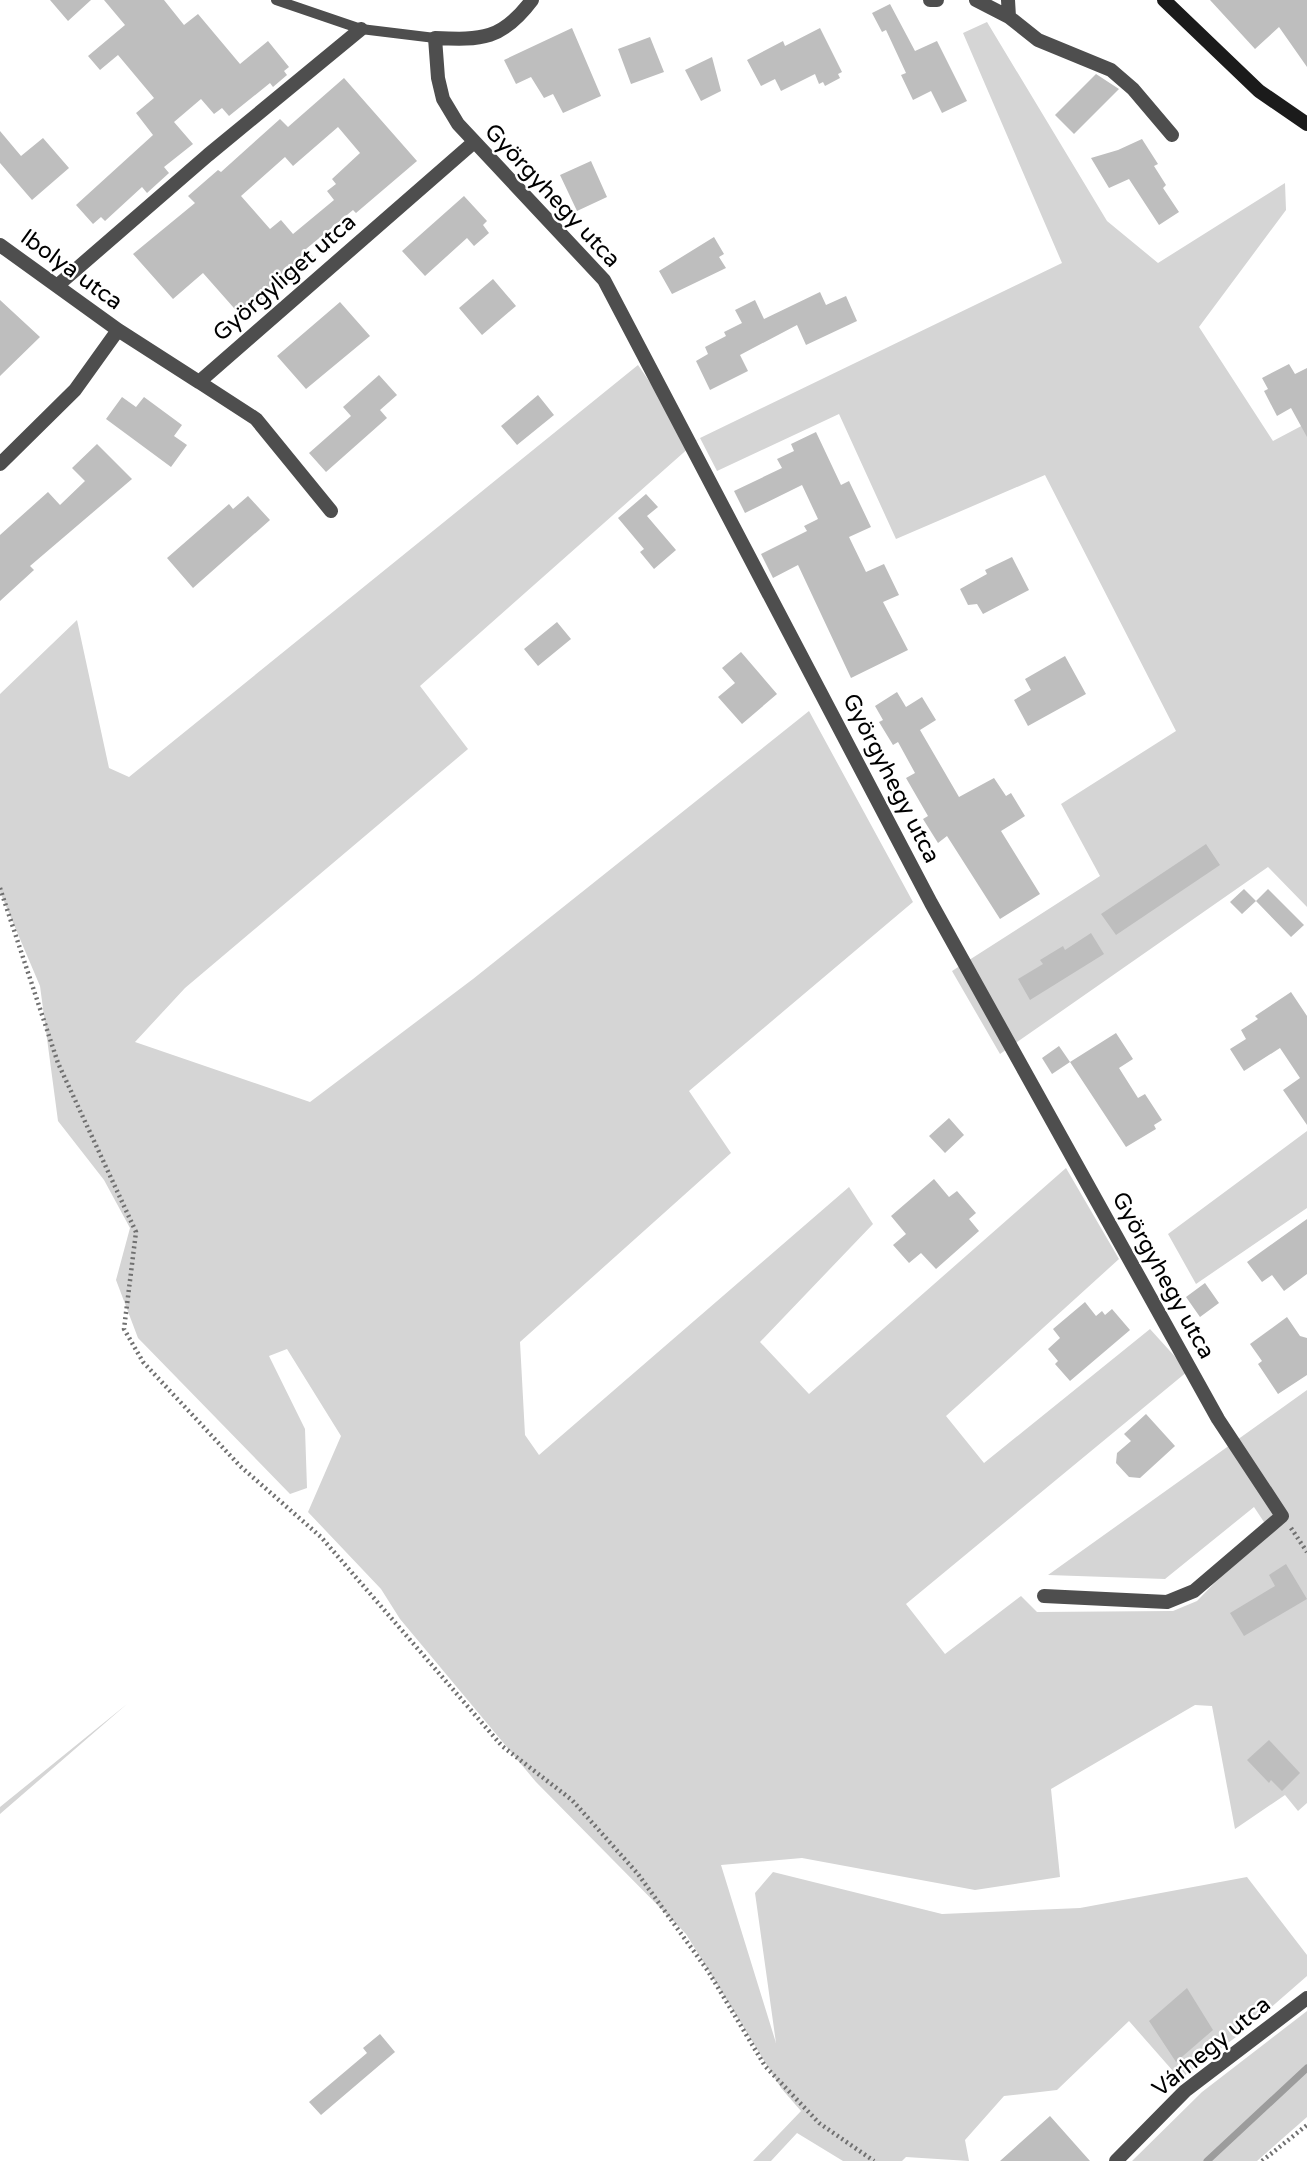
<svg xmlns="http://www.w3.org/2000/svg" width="1307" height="2161" viewBox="0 0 1307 2161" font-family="'Varela Round',sans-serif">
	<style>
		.green { fill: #d5d5d5 }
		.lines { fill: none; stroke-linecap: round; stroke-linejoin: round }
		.stream { stroke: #9c9c9c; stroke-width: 7 }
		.building { fill: #bebebe; fill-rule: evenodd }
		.path { stroke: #707070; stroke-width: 4.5; stroke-dasharray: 2 3.5; stroke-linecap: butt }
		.lane { stroke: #4e4e4e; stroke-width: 10 }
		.street { stroke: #4e4e4e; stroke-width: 14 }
		.secondary { stroke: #1b1b1b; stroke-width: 14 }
		.labels { text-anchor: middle; stroke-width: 5; stroke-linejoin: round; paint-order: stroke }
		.street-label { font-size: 23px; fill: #000; stroke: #fff }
	</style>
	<rect width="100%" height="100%" fill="#fff"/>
	<path class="green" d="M 987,22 L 1107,221 L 1158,263 L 1285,183 L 1286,210 L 1199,327 L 1273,441 L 1307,423 L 1307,907 L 1268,867 L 1000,1054 L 952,971 L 1100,876 L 1061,804 L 1176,731 L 1045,475 L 896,539 L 839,414 L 717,471 L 700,438 L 420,686 L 468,749 L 185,988 L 135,1042 L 310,1102 L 473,979 L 809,711 L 913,902 L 689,1091 L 731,1153 L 520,1342 L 525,1435 L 539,1455 L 849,1187 L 873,1224 L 760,1342 L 809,1394 L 1066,1168 L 1119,1259 L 946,1416 L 984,1463 L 1150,1329 L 1188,1371 L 906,1604 L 945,1654 L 1021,1596 L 1037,1612 L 1173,1611 L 1197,1601 L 1268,1528 L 1254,1507 L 1165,1579 L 1048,1575 L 1307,1390 L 1307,1803 L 1298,1811 L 1285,1795 L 1235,1829 L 1212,1706 L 1195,1705 L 1051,1789 L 1060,1877 L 975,1890 L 802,1858 L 721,1865 L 776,2043 L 755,1893 L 773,1872 L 942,1914 L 1080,1908 L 1247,1877 L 1307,1955 L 1307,1976 L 1244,2031 L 1180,2079 L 1129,2021 L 1057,2090 L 1004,2096 L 965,2140 L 969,2161 L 906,2157 L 902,2161 L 843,2161 L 797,2133 L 771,2161 L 753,2161 L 801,2111 L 781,2088 L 686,1934 L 536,1782 L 400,1619 L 381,1589 L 308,1512 L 341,1436 L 287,1349 L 269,1356 L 305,1429 L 307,1488 L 290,1494 L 138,1338 L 116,1280 L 130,1228 L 104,1180 L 58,1121 L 40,986 L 0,892 L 0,694 L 77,620 L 109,768 L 129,777 L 638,365 L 681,427 L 689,446 L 700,438 L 1062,263 L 963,33 Z
		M 1307,1131 L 1307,1208 L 1196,1284 L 1168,1234 Z
		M 127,1704 L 0,1814 L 0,1807 Z
		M 1307,2011 L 1307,2117 L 1257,2161 L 1132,2161 L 1202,2092 Z"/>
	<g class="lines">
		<path class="stream" d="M 1207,2161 L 1307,2068"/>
	</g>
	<path class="building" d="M 50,0 L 91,0 L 68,21 Z
		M 104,0 L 164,0 L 184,25 L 198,14 L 240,64 L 268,41 L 289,67 L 284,71 L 287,75 L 273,87 L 270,83 L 229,116 L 222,108 L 214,114 L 201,99 L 174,122 L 193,144 L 164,167 L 169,173 L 147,193 L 142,187 L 105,221 L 101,217 L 93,224 L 76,205 L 153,135 L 136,113 L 154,98 L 118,55 L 100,70 L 88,56 L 125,25 Z
		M 1210,0 L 1307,0 L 1307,67 L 1279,27 L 1255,49 Z
		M 890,4 L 915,51 L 937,41 L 967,101 L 942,113 L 931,91 L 913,100 L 901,75 L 906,73 L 886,30 L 882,32 L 872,13 Z
		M 572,28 L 601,96 L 563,113 L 553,94 L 544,98 L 531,77 L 516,84 L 504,60 Z
		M 820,28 L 842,72 L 838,74 L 840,78 L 825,86 L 823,82 L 819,84 L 815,74 L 781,91 L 775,79 L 761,86 L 747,60 L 783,41 L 785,46 Z
		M 650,37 L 664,72 L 631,84 L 618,49 Z
		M 712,57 L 721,91 L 701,101 L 685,70 Z
		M 1096,74 L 1119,89 L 1074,134 L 1055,115 Z
		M 344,78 L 417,161 L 356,213 L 353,210 L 306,249 L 313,257 L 241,316 L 203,273 L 173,299 L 133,254 L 195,203 L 188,196 L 218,170 L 221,172 L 280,119 L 288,127 ZM 338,127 L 360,153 L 332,179 L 336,184 L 327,191 L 334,200 L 293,234 L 281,220 L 270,229 L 241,196 L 285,157 L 293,166 Z
		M 0,131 L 21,156 L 43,138 L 69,168 L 32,200 L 0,163 Z
		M 1142,139 L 1158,164 L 1154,166 L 1166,185 L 1163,188 L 1179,212 L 1159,225 L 1129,179 L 1109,188 L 1091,158 L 1118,150 Z
		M 591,161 L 607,197 L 577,211 L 560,175 Z
		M 464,196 L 487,221 L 483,225 L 489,233 L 474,246 L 467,238 L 425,276 L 402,251 Z
		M 714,237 L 724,254 L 719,257 L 726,268 L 672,294 L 659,271 Z
		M 493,279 L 516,306 L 482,335 L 459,308 Z
		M 820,292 L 826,305 L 846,296 L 857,321 L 806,345 L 797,325 L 740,355 L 748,371 L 710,390 L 696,361 L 708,354 L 705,347 L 726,336 L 724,332 L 742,323 L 735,310 L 755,300 L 764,319 Z
		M 0,300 L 40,337 L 0,376 Z
		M 340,302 L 370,336 L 306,389 L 277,356 Z
		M 1289,364 L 1295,374 L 1307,368 L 1307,437 L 1291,408 L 1277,416 L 1264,391 L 1268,389 L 1262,378 Z
		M 379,375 L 397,395 L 380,410 L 387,418 L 326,472 L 309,453 L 351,416 L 343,407 Z
		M 538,395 L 554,415 L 517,445 L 501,426 Z
		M 122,397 L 136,407 L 144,397 L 182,425 L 174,436 L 187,445 L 171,467 L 106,419 Z
		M 816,432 L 841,485 L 849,481 L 871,527 L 849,537 L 866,572 L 884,564 L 899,595 L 883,602 L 908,650 L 851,678 L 798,565 L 773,578 L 761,554 L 807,531 L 804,526 L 818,519 L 802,485 L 745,513 L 734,491 L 782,468 L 777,459 L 794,451 L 791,444 Z
		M 97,444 L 132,479 L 30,566 L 34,570 L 0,601 L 0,535 L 48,492 L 60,505 L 85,481 L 72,468 Z
		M 646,494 L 658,507 L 647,516 L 676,550 L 654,569 L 640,552 L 644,549 L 618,518 Z
		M 248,496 L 270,520 L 193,588 L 167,558 L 229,504 L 233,509 Z
		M 1012,557 L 1029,590 L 983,614 L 977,604 L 968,605 L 960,589 L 987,574 L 985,570 Z
		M 557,622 L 571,639 L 538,666 L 524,649 Z
		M 741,652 L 777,694 L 742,724 L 718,697 L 735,683 L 722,668 Z
		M 1065,656 L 1086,694 L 1028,726 L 1014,700 L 1031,690 L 1025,679 Z
		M 897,692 L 906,707 L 922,697 L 936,720 L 920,730 L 959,797 L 994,778 L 1006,796 L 1011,793 L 1025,816 L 1001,831 L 1040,894 L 1000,919 L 947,836 L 938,843 L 923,819 L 928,816 L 906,778 L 915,773 L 898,742 L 893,745 L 879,722 L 883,720 L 875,706 Z
		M 1206,844 L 1220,865 L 1116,935 L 1101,914 Z
		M 1244,889 L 1256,901 L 1242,914 L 1230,902 Z
		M 1268,889 L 1304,925 L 1291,937 L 1256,901 Z
		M 1091,933 L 1104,954 L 1030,1000 L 1018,979 L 1043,964 L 1040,960 L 1063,946 L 1065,950 Z
		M 1291,992 L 1307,1016 L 1307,1125 L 1283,1090 L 1300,1078 L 1280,1048 L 1244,1071 L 1230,1049 L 1246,1039 L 1241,1030 L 1258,1019 L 1255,1016 Z
		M 1116,1033 L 1133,1059 L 1119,1068 L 1138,1098 L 1145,1094 L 1162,1120 L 1154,1125 L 1156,1129 L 1126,1147 L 1070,1062 Z
		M 1059,1046 L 1070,1062 L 1052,1074 L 1042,1058 Z
		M 949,1118 L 964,1135 L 945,1153 L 929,1136 Z
		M 934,1179 L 949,1197 L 957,1191 L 976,1213 L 969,1219 L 979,1231 L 936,1269 L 921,1253 L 909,1263 L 893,1245 L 906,1234 L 891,1216 Z
		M 1307,1219 L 1307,1274 L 1284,1291 L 1272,1275 L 1262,1282 L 1247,1262 Z
		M 1205,1283 L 1219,1303 L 1200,1317 L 1186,1297 Z
		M 1085,1302 L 1096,1316 L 1102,1311 L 1105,1315 L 1112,1309 L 1130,1330 L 1070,1381 L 1055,1364 L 1058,1361 L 1048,1349 L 1060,1338 L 1053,1329 Z
		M 1287,1317 L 1300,1336 L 1307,1338 L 1307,1375 L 1278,1394 L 1258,1364 L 1262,1361 L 1250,1344 Z
		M 1146,1414 L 1175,1446 L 1140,1478 L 1129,1477 L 1116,1463 L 1117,1453 L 1131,1441 L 1124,1434 Z
		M 1286,1564 L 1307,1599 L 1244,1636 L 1230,1613 L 1275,1586 L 1269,1575 Z
		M 1269,1740 L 1300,1773 L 1282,1791 L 1271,1780 L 1269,1783 L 1247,1760 Z
		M 1187,1988 L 1213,2030 L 1176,2062 L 1149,2021 Z
		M 380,2034 L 395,2052 L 321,2115 L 309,2102 L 367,2053 L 363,2048 Z
		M 1050,2116 L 1090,2161 L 1000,2161 Z"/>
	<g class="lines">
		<path class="path" d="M 0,888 L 58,1063 L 136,1232 L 124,1329 L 143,1362 L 240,1466 L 321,1537 L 502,1746 L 572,1800 L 638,1874 L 708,1971 L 765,2066 L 819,2123 L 874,2161
			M 1291,1528 L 1307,1552
			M 1262,2161 L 1307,2125"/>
		<path class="lane" d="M 276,0 L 361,29 L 435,38"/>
		<path class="street" d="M 532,0 C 502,40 482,40 435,38 L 438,78 L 443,99 L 458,124 L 604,280 L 931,903 L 1218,1419 L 1282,1516 L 1194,1591 L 1167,1602 L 1044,1596
			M 930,0 L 937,0
			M 976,0 L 1009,17
			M 1008,0 L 1009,17 L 1038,40 L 1111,70 L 1133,89 L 1172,135
			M 0,245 L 118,330 L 199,382 L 473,143
			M 58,285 L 208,155 L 361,29
			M 199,382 L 256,419 L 331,511
			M 0,464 L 75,390 L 118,330
			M 1116,2161 L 1185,2091 L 1307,1998"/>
		<path class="secondary" d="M 1164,0 L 1259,91 L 1307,124"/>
	</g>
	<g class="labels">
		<g class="street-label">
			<text transform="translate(553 195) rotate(47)" y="8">Györgyhegy utca</text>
			<text transform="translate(72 269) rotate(36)" y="8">Ibolya utca</text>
			<text transform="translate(284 277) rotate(-41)" y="8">Györgyliget utca</text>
			<text transform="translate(892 778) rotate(63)" y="8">Györgyhegy utca</text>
			<text transform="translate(1164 1275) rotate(61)" y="8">Györgyhegy utca</text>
			<text transform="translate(1211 2046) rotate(-39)" y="8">Várhegy utca</text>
		</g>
	</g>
</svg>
